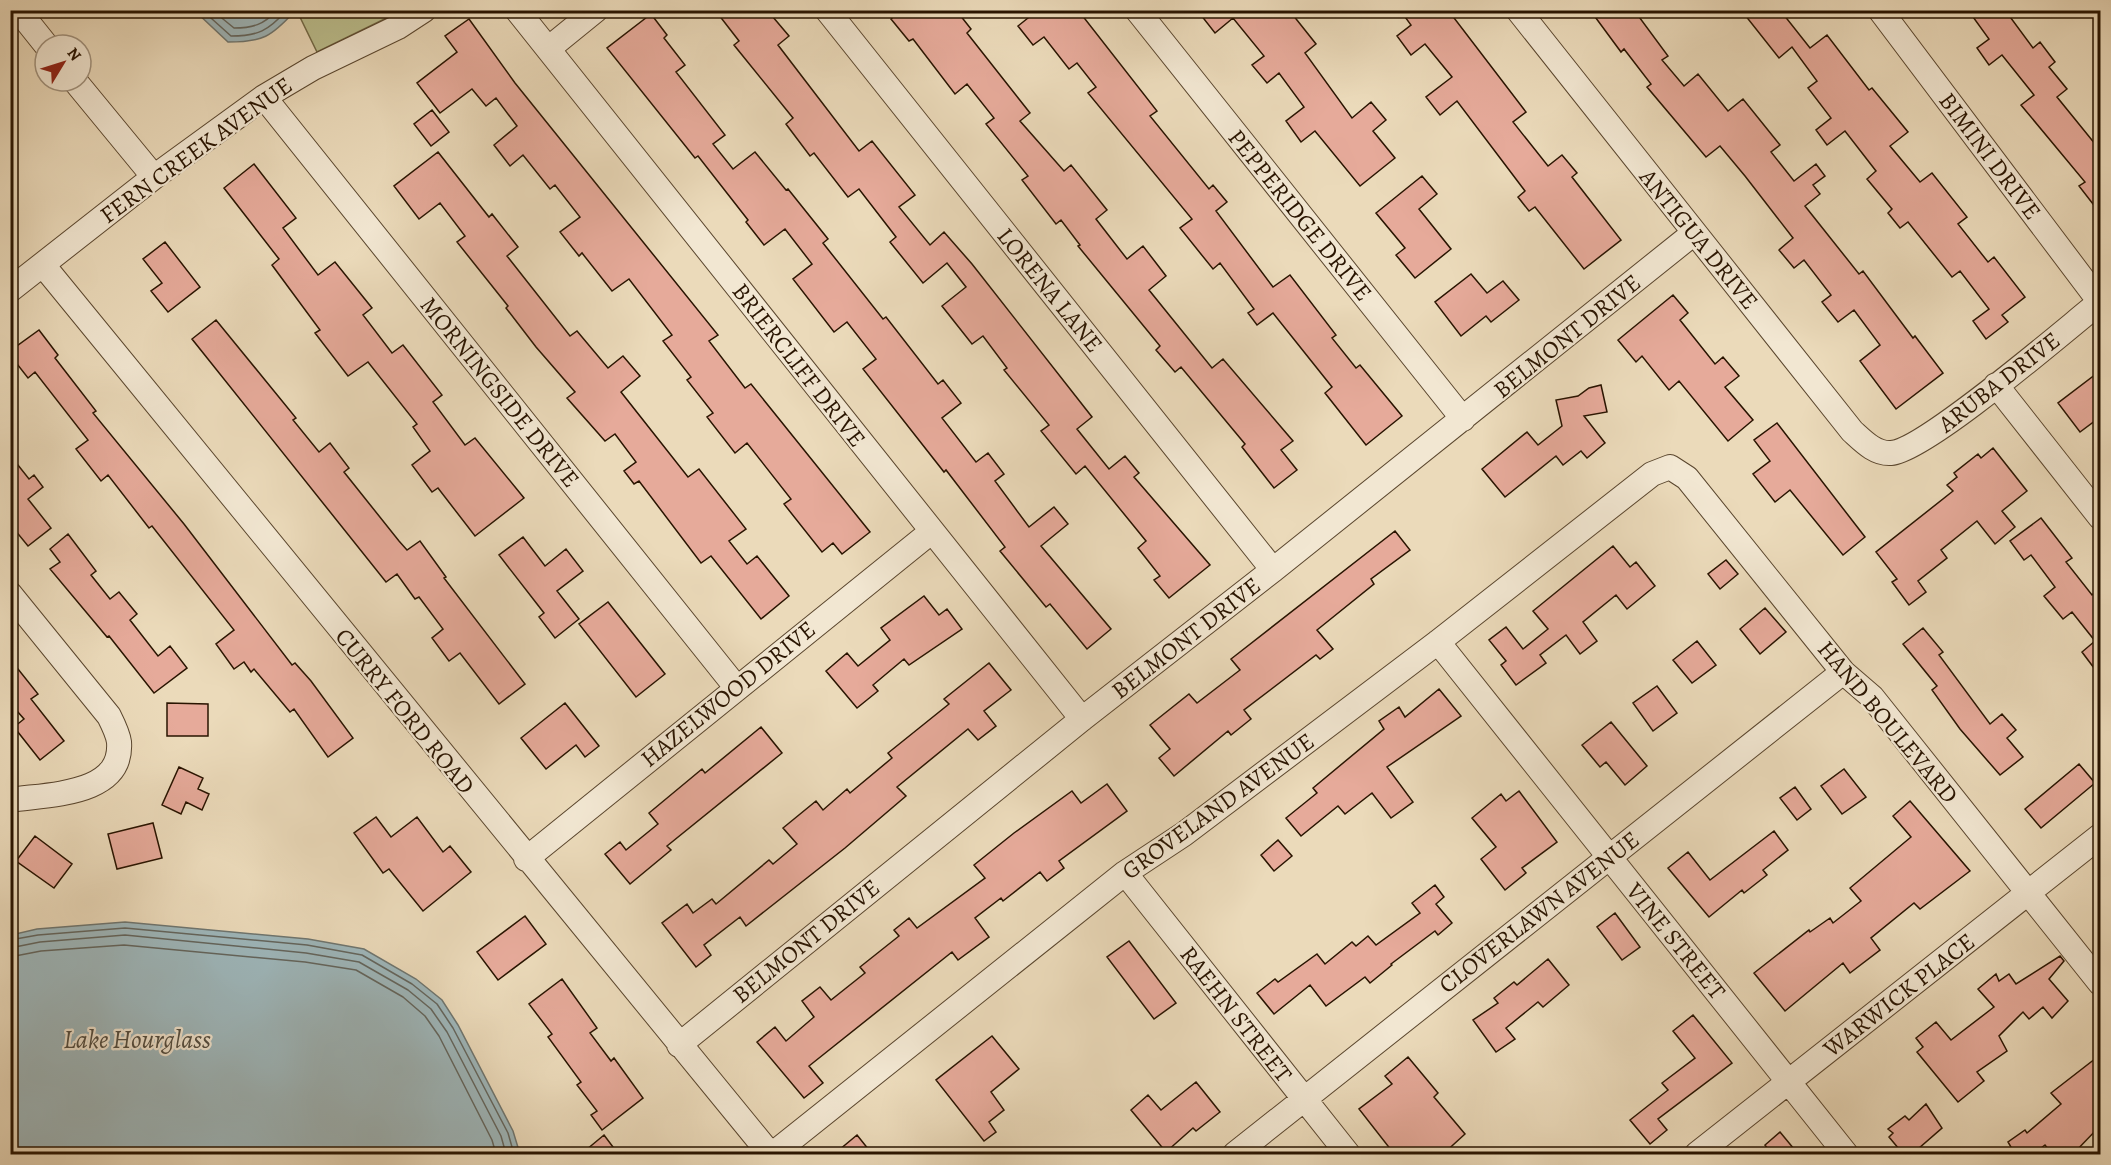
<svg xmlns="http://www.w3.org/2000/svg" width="2111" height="1165" viewBox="0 0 2111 1165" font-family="Alegreya,serif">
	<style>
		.green { fill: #bbbe8d; stroke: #726946; stroke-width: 1.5 }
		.water { fill: #9eb7bb; stroke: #6f7670; stroke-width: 1.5 }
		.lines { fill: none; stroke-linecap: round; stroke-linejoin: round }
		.shore { stroke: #64665e; stroke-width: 1.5 }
		.building { fill: #e6aa9a; stroke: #291400; stroke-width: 1.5 }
		.minor-casing { stroke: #5a462e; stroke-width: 26 }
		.minor { stroke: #f2e7d2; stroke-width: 24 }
		.labels { text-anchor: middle; stroke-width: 4.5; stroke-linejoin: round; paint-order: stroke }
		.street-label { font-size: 24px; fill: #291400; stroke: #f2e7d2 }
		.water-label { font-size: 26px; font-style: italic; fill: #524d41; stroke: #f2e7d2 }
	</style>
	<rect width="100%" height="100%" fill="#ebdaba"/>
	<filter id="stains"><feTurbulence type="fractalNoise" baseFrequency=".00333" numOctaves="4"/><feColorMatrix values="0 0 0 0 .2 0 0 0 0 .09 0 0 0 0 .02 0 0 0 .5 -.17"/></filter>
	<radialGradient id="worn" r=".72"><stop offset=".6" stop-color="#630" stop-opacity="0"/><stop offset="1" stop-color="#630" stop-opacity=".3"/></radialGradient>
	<path class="green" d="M 297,11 L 401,11 L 317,52 Z"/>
	<path class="water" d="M 195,11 L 295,11 C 271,37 263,42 228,42 Z
		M 125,922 L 308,939 L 364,949 L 416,979 L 442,1000 L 458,1025 L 513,1131 L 520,1154 L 11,1154 L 11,935 L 37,929 Z"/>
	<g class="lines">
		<path class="shore" d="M 202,10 L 231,36 C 258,36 268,31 287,10
			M 212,10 L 234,28 C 252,28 264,25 277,10
			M 10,940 L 38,935 L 125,928 L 307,945 L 362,955 L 412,984 L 437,1004 L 453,1028 L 508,1133 L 514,1154
			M 10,948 L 40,942 L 125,935 L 306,953 L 359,962 L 408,990 L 431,1009 L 447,1032 L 501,1136 L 506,1154
			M 10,957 L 41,951 L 124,945 L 305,962 L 356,970 L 403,997 L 425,1016 L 439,1036 L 492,1140 L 496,1154"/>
	</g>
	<path class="building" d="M 715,10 L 767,10 L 789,36 L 778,45 L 859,151 L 872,141 L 915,195 L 899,207 L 930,245 L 944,232 L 972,264 L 1092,417 L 1077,429 L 1109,469 L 1125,456 L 1139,473 L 1134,477 L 1210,565 L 1169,598 L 1154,580 L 1160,576 L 1138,548 L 1146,541 L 1085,466 L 1076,474 L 1041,431 L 1049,425 L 1004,370 L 1007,368 L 983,336 L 972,344 L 942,306 L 966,287 L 947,263 L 923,283 L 890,242 L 896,237 L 859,189 L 848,197 L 814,153 L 810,156 L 786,124 L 793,118 L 734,45 L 739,41 Z
		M 901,10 L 956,10 L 971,29 L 967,33 L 1030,113 L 1020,121 L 1064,171 L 1071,165 L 1107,210 L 1096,219 L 1127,259 L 1143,246 L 1166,276 L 1149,290 L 1212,368 L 1223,359 L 1293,441 L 1281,450 L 1297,470 L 1274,488 L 1242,447 L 1245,444 L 1181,367 L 1175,372 L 1156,350 L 1160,346 L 1078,246 L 1080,245 L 1061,220 L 1056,224 L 1022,180 L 1028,176 L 986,124 L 994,118 L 967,84 L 955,94 L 913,39 L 909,41 L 891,19 Z
		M 1038,10 L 1078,10 L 1157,111 L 1150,116 L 1209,189 L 1213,185 L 1227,202 L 1216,211 L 1273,287 L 1290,275 L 1336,335 L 1332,338 L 1356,368 L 1360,365 L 1402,416 L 1366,445 L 1325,393 L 1332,387 L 1273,313 L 1257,325 L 1248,313 L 1254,309 L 1220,263 L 1213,269 L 1180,228 L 1192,219 L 1088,93 L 1096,87 L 1077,63 L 1069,69 L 1044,37 L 1033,45 L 1018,26 Z
		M 1197,10 L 1289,10 L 1316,44 L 1305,53 L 1352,118 L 1371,102 L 1386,120 L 1373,131 L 1395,158 L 1360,186 L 1315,131 L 1301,142 L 1286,121 L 1304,107 L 1279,73 L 1267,83 L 1252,65 L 1264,56 L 1233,18 L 1215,33 Z
		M 1400,10 L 1448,10 L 1526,112 L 1513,122 L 1548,166 L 1562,155 L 1577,173 L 1572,177 L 1621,240 L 1584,269 L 1535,207 L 1529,211 L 1518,197 L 1525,191 L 1457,101 L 1440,115 L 1426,97 L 1452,77 L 1425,44 L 1411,55 L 1397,36 L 1411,25 Z
		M 1590,10 L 1634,10 L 1668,56 L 1662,60 L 1684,86 L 1698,74 L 1728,111 L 1743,99 L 1780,145 L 1771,152 L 1794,181 L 1816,164 L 1825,176 L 1813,185 L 1820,194 L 1805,206 L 1859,274 L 1863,271 L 1913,338 L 1915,336 L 1943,373 L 1896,409 L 1860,361 L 1880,345 L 1854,310 L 1838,322 L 1822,302 L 1831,295 L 1804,260 L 1794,268 L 1779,250 L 1793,238 L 1745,176 L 1720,146 L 1706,157 L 1647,87 L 1651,84 L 1624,49 L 1621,52 Z
		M 1741,10 L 1780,10 L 1810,48 L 1827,35 L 1869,90 L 1872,88 L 1908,132 L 1890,146 L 1920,182 L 1932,173 L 1967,217 L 1958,224 L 1988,262 L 1994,257 L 2025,297 L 2002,315 L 2008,322 L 1986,339 L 1973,321 L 1989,309 L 1960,271 L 1952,277 L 1908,222 L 1900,228 L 1888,213 L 1892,209 L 1867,179 L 1876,171 L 1845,131 L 1827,145 L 1816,130 L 1831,118 L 1808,88 L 1817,81 L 1792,47 L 1779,58 Z
		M 1968,10 L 2005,10 L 2033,48 L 2040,42 L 2055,62 L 2049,67 L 2067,89 L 2057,97 L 2100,150 L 2100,213 L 2079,186 L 2085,182 L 2021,105 L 2034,95 L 2002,55 L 1989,65 L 1977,48 L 1989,39 Z
		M 651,14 L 667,35 L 664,38 L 685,65 L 676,72 L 725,135 L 713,144 L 733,169 L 755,152 L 786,190 L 788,189 L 828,239 L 823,243 L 883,319 L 886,317 L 938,384 L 943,380 L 961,403 L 942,418 L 976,462 L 988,453 L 1004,474 L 995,481 L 1029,527 L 1054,507 L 1068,524 L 1041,546 L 1111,629 L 1087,649 L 1050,604 L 1046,607 L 1000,551 L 1005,547 L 946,470 L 944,472 L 863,369 L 876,359 L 847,322 L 834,332 L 793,279 L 812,264 L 785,229 L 764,245 L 746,222 L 748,220 L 698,156 L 695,158 L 607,48 Z
		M 469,19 L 515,83 L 718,335 L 709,341 L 745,388 L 751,384 L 870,532 L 842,554 L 833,543 L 822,552 L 784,504 L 791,499 L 747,443 L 735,453 L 707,417 L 713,413 L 687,380 L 691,377 L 663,341 L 672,335 L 629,279 L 612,291 L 582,253 L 579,256 L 560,232 L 580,217 L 555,185 L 550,189 L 523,155 L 510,166 L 494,145 L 517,126 L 496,98 L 486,106 L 472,89 L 440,113 L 417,83 L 457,52 L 445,36 Z
		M 432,110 L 449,132 L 431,146 L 414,124 Z
		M 438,152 L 489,217 L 492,214 L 518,247 L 507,256 L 570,336 L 577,331 L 608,368 L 623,356 L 640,376 L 621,392 L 688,477 L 699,469 L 746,529 L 729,541 L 747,564 L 757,556 L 789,596 L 761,619 L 711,556 L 701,563 L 639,481 L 634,484 L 624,471 L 636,462 L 615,434 L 605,441 L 567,398 L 575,392 L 536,347 L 506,308 L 508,306 L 457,242 L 465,236 L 440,203 L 419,219 L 394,186 Z
		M 254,164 L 296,218 L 283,228 L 318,275 L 335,262 L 372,308 L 363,315 L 392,353 L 403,345 L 442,395 L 433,402 L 465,445 L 475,438 L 524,498 L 475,536 L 438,488 L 432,492 L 412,465 L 430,451 L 413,427 L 417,424 L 368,362 L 348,376 L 315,333 L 320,330 L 272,265 L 279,259 L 224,188 Z
		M 1422,176 L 1437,194 L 1419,209 L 1451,249 L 1415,278 L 1396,255 L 1405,248 L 1376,213 Z
		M 165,242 L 200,287 L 168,312 L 151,291 L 162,283 L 143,259 Z
		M 1471,274 L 1487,293 L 1503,281 L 1519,300 L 1491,322 L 1486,316 L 1461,336 L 1435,302 Z
		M 1673,295 L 1688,313 L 1680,320 L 1715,364 L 1723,357 L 1739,376 L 1725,387 L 1753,420 L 1728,441 L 1679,381 L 1669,390 L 1642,356 L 1636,362 L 1618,340 Z
		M 216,320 L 296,418 L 293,420 L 319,452 L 330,443 L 349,468 L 344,472 L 399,541 L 407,550 L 420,541 L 446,577 L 444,578 L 525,684 L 499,704 L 460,653 L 449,661 L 432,638 L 443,629 L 419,597 L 415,599 L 397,574 L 386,582 L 192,339 Z
		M 39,330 L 58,355 L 55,358 L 96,411 L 93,413 L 184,524 L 292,665 L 295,663 L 311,681 L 353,738 L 328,757 L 294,709 L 290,712 L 254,669 L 251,672 L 244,662 L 234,669 L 216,644 L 234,630 L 152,526 L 149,528 L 108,475 L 101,481 L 76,449 L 88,440 L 35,372 L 28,378 L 10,355 L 10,351 Z
		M 2100,371 L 2100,417 L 2080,432 L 2058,403 Z
		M 1601,385 L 1607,412 L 1584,416 L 1605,443 L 1587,458 L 1581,451 L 1563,465 L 1556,456 L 1505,497 L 1482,469 L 1527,432 L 1538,445 L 1562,426 L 1556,400 L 1578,396 L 1589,388 Z
		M 1777,423 L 1865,537 L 1843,555 L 1790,490 L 1775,502 L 1753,474 L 1770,461 L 1754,440 Z
		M 1993,448 L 2027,491 L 2002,511 L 2015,527 L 1995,544 L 1977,521 L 1941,550 L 1947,558 L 1918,581 L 1926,592 L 1909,605 L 1892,582 L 1897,579 L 1876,552 L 1953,491 L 1947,485 L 1957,477 L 1954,473 L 1978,454 L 1981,458 Z
		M 10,455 L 29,479 L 34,475 L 43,487 L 28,499 L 51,528 L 28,546 L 10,524 Z
		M 2041,518 L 2072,558 L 2066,562 L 2092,595 L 2100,588 L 2100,676 L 2082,652 L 2095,641 L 2072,612 L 2063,619 L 2044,596 L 2055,587 L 2031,555 L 2024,560 L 2010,541 Z
		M 1395,531 L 1410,550 L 1371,579 L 1374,584 L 1317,630 L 1333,649 L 1320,659 L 1316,655 L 1244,710 L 1251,719 L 1231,735 L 1228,731 L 1174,776 L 1159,758 L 1170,749 L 1150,725 L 1189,694 L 1197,703 L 1240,670 L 1231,659 Z
		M 68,534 L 96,571 L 91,575 L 110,599 L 119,592 L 137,614 L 130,620 L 158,656 L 170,646 L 187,668 L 154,693 L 109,636 L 107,637 L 50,569 L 60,562 L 50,549 Z
		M 523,537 L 545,566 L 566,549 L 583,571 L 557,591 L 579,619 L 555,638 L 539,617 L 544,613 L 499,555 Z
		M 1613,546 L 1630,567 L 1636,562 L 1655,586 L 1627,609 L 1616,595 L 1583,622 L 1597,641 L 1580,654 L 1566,635 L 1540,655 L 1546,663 L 1516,685 L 1501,665 L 1506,661 L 1489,640 L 1506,627 L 1523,649 L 1548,629 L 1533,611 Z
		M 1726,560 L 1738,574 L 1720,589 L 1708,574 Z
		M 924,596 L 939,615 L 947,609 L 962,629 L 909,665 L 904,659 L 873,685 L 878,691 L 857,708 L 826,671 L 847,653 L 858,666 L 890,640 L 881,628 Z
		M 608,602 L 665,674 L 636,697 L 579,624 Z
		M 1765,608 L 1786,632 L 1760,654 L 1740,629 Z
		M 1923,628 L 1943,652 L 1939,655 L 1990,724 L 2002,714 L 2016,730 L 2007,738 L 2023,757 L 2000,775 L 1960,729 L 1932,690 L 1937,686 L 1903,644 Z
		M 1697,641 L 1716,665 L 1692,683 L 1673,660 Z
		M 10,659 L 38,694 L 31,699 L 64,741 L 40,760 L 14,727 L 24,719 L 10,703 Z
		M 989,663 L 1011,690 L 984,711 L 996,726 L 978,740 L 968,729 L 897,787 L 906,796 L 845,848 L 746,926 L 740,917 L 704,945 L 711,955 L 696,967 L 662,923 L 687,904 L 693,913 L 712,899 L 716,904 L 769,860 L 773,864 L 797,844 L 783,828 L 816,801 L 823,810 L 847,789 L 850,793 L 892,758 L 888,753 L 949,704 L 944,699 Z
		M 1657,686 L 1677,713 L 1653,731 L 1633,703 Z
		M 1439,689 L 1461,716 L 1387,767 L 1413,802 L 1391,818 L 1372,793 L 1345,814 L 1338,806 L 1301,836 L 1286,818 L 1317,793 L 1313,788 L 1384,729 L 1379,721 L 1399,707 L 1405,717 Z
		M 167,703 L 208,704 L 208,736 L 167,736 Z
		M 565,703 L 599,746 L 585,757 L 576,745 L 546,769 L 521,738 Z
		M 1611,722 L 1647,766 L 1625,785 L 1606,762 L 1600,767 L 1582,745 Z
		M 761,727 L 782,753 L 667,846 L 671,850 L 630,884 L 605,854 L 620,842 L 626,850 L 658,824 L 649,813 L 702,769 L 705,773 Z
		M 2079,764 L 2095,783 L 2041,828 L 2025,809 Z
		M 179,767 L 203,778 L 198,789 L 209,794 L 202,810 L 186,802 L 181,814 L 162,805 Z
		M 1844,769 L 1866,797 L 1842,814 L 1821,786 Z
		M 1107,784 L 1127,811 L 1059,861 L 1064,868 L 1047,881 L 1040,872 L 1003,901 L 1001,898 L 975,918 L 989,937 L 958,960 L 952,952 L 809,1066 L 823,1083 L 804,1098 L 757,1042 L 775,1027 L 786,1041 L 814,1017 L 802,1001 L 820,987 L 831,1000 L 865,973 L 860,967 L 899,936 L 894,930 L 909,918 L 917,928 L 985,878 L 974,865 L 1014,833 L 1072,791 L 1081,803 Z
		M 1795,787 L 1811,809 L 1797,820 L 1780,798 Z
		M 1519,791 L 1557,842 L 1522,868 L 1526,873 L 1505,890 L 1481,859 L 1496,847 L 1472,818 L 1501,794 L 1506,801 Z
		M 1910,801 L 1970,871 L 1920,909 L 1914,903 L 1871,938 L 1880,950 L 1850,973 L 1843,963 L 1785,1011 L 1754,973 L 1809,930 L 1810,932 L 1830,918 L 1833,923 L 1861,901 L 1850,888 L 1911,837 L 1893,816 Z
		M 376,817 L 391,837 L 417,817 L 443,852 L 450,846 L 471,872 L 423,911 L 389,869 L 383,873 L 354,833 Z
		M 153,823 L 162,858 L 117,869 L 108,834 Z
		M 1774,831 L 1788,850 L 1763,870 L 1767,875 L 1744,893 L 1742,890 L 1709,917 L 1668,868 L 1688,852 L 1710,880 Z
		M 35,836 L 72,864 L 54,888 L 16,861 Z
		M 1278,840 L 1292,856 L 1274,871 L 1261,855 Z
		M 1435,885 L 1444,897 L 1436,904 L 1452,923 L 1438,935 L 1435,931 L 1391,964 L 1392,965 L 1370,983 L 1365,977 L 1326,1006 L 1310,985 L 1274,1014 L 1257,993 L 1275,979 L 1278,982 L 1317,954 L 1325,964 L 1352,942 L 1356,946 L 1368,936 L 1376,945 L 1420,913 L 1412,903 Z
		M 1615,913 L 1640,947 L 1622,960 L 1597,927 Z
		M 525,916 L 546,944 L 498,980 L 477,952 Z
		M 1129,941 L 1176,1003 L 1154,1019 L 1107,957 Z
		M 2060,956 L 2064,961 L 2049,979 L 2068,1001 L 2052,1018 L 2043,1007 L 2029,1019 L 2023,1012 L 1999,1036 L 2007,1051 L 1977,1072 L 1984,1081 L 1958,1102 L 1917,1052 L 1923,1047 L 1916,1038 L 1936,1022 L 1951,1040 L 1994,1007 L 1978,989 L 1996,974 L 1999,981 L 2009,974 L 2016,984 Z
		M 1548,959 L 1569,985 L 1543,1007 L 1538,1002 L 1506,1028 L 1515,1039 L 1496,1052 L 1473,1020 L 1498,1003 L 1494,998 L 1514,982 L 1517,985 Z
		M 562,979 L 597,1028 L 590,1033 L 611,1061 L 614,1058 L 643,1098 L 602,1130 L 591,1115 L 597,1111 L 577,1085 L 581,1082 L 548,1037 L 552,1034 L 529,1004 Z
		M 1693,1015 L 1732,1063 L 1658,1119 L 1667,1130 L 1650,1144 L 1630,1120 L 1668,1090 L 1662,1083 L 1695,1058 L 1673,1031 Z
		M 992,1036 L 1019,1069 L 991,1092 L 1004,1110 L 989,1122 L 996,1132 L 984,1141 L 936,1080 Z
		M 2100,1055 L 2100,1126 L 2072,1155 L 2053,1155 L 2045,1145 L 2032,1155 L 2008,1155 L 2011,1147 L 2008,1142 L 2025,1130 L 2027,1133 L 2061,1104 L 2051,1093 Z
		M 1408,1057 L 1438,1093 L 1434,1097 L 1465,1134 L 1442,1155 L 1395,1155 L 1359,1109 L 1392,1084 L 1385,1076 Z
		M 1196,1082 L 1220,1112 L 1196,1131 L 1193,1128 L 1166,1152 L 1131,1110 L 1148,1095 L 1161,1110 Z
		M 1926,1104 L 1942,1128 L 1911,1155 L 1904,1155 L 1889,1137 L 1893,1133 L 1888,1129 L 1905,1116 L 1909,1120 Z
		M 1780,1132 L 1799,1155 L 1772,1155 L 1765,1145 Z
		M 604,1135 L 619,1155 L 580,1155 Z
		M 857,1135 L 873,1155 L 833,1155 Z"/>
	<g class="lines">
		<defs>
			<path id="minor" d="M 18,10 L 46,45
				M 517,10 L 1082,719
				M 827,10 L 1273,570
				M 1137,10 L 1463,419
				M 1518,10 L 1852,431 C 1863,441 1875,454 1891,453 C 1925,451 2066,329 2100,302
				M 1880,10 L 2100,302
				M 548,49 L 596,10
				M 75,81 L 154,177
				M 264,97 L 736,687
				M 43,265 L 770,1154
				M 10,290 L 154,177 L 264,97 L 313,68 L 398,27 L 424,10
				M 1996,385 L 2100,517
				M 10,594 L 109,716 C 113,724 118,734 119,742 C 123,796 48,794 10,800
				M 1438,642 L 1846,1154
				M 526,859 L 931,532
				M 1125,873 L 1348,1154
				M 679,1045 L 1082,719 L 1273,570 L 1694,233
				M 773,1154 L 1125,873 L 1184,834 L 1438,642 L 1652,474 L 1670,467 L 1687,478 L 1843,672 L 1872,697 L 2100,983
				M 1235,1154 L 1843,672
				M 1697,1154 L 2100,836"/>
		</defs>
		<use href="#minor" class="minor-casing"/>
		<use href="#minor" class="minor"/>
	</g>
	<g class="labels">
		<g class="street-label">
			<text transform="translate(196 150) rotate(-36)" y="8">FERN CREEK AVENUE</text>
			<text transform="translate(1990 156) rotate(53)" y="8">BIMINI DRIVE</text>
			<text transform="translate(1300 215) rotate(51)" y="8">PEPPERIDGE DRIVE</text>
			<text transform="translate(1699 239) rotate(51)" y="8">ANTIGUA DRIVE</text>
			<text transform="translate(1050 290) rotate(51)" y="8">LORENA LANE</text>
			<text transform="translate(1567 336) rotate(-39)" y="8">BELMONT DRIVE</text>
			<text transform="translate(799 365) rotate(52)" y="8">BRIERCLIFF DRIVE</text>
			<text transform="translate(1999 382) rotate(-38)" y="8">ARUBA DRIVE</text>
			<text transform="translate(500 392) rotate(51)" y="8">MORNINGSIDE DRIVE</text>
			<text transform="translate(1186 638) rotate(-38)" y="8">BELMONT DRIVE</text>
			<text transform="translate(728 694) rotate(-39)" y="8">HAZELWOOD DRIVE</text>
			<text transform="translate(405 711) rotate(51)" y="8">CURRY FORD ROAD</text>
			<text transform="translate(1888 722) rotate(50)" y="8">HAND BOULEVARD</text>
			<text transform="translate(1218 806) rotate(-36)" y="8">GROVELAND AVENUE</text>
			<text transform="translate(1539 912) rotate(-38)" y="8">CLOVERLAWN AVENUE</text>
			<text transform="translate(806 941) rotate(-39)" y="8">BELMONT DRIVE</text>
			<text transform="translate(1676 941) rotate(51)" y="8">VINE STREET</text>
			<text transform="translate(1899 995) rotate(-38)" y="8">WARWICK PLACE</text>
			<text transform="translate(1236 1014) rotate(52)" y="8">RAEHN STREET</text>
		</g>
		<g class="water-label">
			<text x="137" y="1048">Lake Hourglass</text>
		</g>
	</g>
	<rect width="2111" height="1165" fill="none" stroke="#ebdaba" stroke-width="36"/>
	<rect x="12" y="12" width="2087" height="1141" fill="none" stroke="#291400" stroke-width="3"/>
	<rect x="18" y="18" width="2075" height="1129" fill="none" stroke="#291400" stroke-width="1.5"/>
	<g transform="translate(63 63) rotate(52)"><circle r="28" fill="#f2e7d2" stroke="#a2937e" stroke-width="1.5"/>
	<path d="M0-4.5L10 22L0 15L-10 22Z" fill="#8f2418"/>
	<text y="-9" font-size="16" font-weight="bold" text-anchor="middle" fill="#291400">N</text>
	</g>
	<rect width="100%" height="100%" filter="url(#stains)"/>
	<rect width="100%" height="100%" fill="url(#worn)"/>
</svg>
